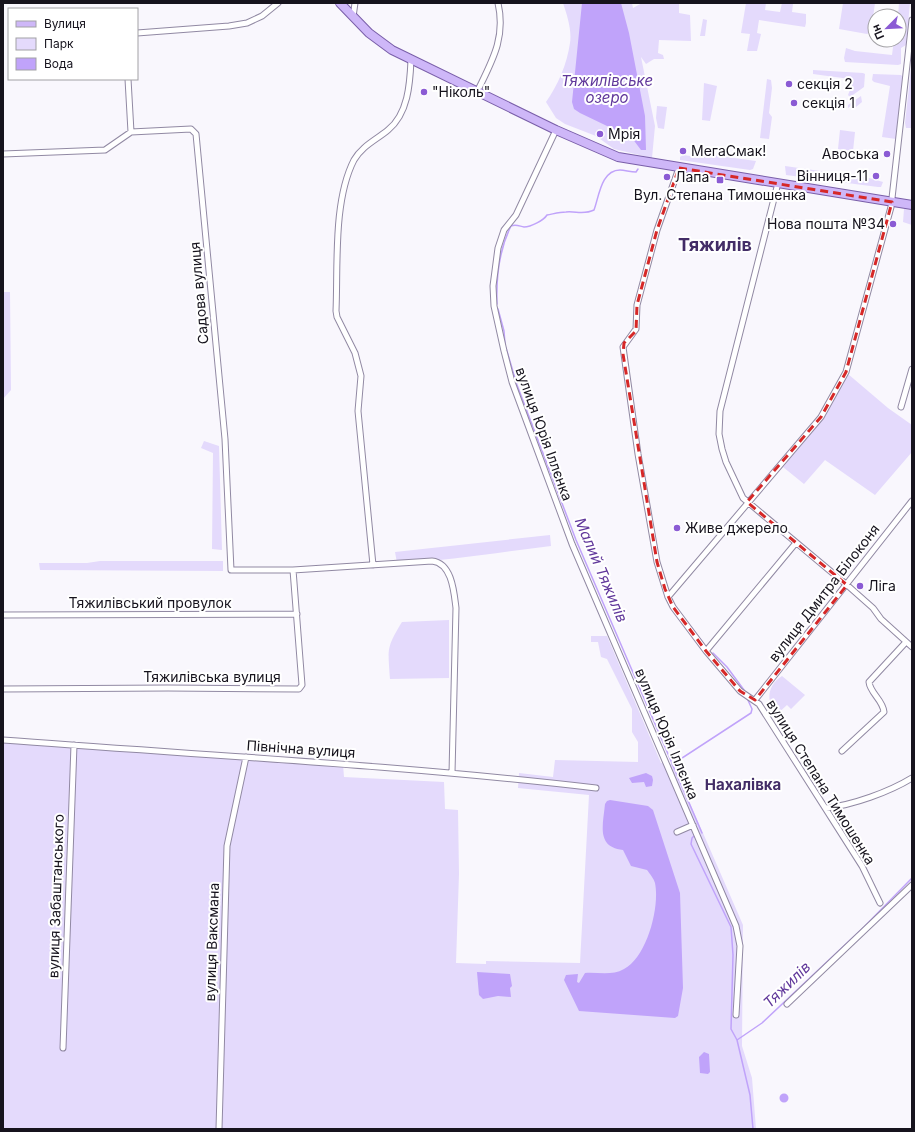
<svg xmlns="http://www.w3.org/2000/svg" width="915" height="1132" viewBox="0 0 915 1132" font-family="Inter,sans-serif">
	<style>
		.green { fill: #e4dafc }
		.water { fill: #c0a3fa }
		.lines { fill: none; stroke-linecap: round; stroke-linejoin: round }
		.stream { stroke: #c0a3fa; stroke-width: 1.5 }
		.street-casing { stroke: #9189a3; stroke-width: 7 }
		.primary-casing { stroke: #795ea8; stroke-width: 10 }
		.street { stroke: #fff; stroke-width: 5 }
		.primary { stroke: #ceb7f8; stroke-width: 8 }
		.marked { fill: none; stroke: #d62828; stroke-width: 3; stroke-dasharray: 8 5; stroke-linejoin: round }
		.poi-dot { fill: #8b5bd4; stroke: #fff; stroke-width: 1.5 }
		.labels { text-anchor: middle; stroke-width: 4; stroke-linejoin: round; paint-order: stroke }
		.poi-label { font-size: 14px; fill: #16131d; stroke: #fff; text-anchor: start }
		.street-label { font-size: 14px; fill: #16131d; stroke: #fff }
		.water-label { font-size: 15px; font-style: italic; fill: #61389b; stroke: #fff }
		.neighbourhood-label { font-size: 15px; font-weight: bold; fill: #432d67; stroke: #fff }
		.district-label { font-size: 18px; font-weight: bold; fill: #432d67; stroke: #fff }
	</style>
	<rect width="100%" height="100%" fill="#f9f7fd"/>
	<path class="green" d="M 563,3 L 632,3 L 633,8 L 642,3 L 679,3 L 679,13 L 690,15 L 691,41 L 659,40 L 658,53 L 663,55 L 664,59 L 654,59 L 646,64 L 641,57 L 655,126 L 652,158 L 614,149 L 596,136 L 565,124 L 556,118 L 546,102 C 558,85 567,64 570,43 C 572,30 567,15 563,3 Z
		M 746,3 L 766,3 L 765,10 L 780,12 L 782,3 L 793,4 L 792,12 L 806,14 L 806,23 L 805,27 L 759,20 L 757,33 L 761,34 L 757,51 L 747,51 L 750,34 L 741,33 Z
		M 843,3 L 875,3 L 871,32 L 867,34 L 839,29 Z
		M 899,3 L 910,3 L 906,45 L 901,48 L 901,64 L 898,65 L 845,62 L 844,58 L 846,48 L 855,51 L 892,55 L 894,40 L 899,40 L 898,16 Z
		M 703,19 L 707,20 L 705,36 L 700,36 Z
		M 911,68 L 912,68 L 912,128 L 906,128 L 905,123 Z
		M 813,70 L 863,73 L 865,74 L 864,87 L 850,97 L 848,95 L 853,82 L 850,79 L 813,74 Z
		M 873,74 L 901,75 L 904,78 L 896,139 L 882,137 L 890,86 L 874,82 L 872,80 Z
		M 767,79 L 771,80 L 772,88 L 769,113 L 772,117 L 769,139 L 760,138 Z
		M 704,83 L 717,86 L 710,121 L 702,120 Z
		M 861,96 L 862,102 L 856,107 L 852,105 L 848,108 L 848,105 Z
		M 824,99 L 827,103 L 825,109 L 817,110 L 819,101 Z
		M 657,106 L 667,107 L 664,129 L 658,128 L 656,118 Z
		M 840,130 L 855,132 L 853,151 L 838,149 Z
		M 705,154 L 756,161 L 753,169 L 750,170 L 680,160 L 680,157 L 683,155 L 704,158 Z
		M 785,166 L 869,178 L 883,182 L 881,187 L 878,187 L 786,175 Z
		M 904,209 L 912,210 L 912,225 L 903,222 Z
		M 3,292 L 10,292 L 11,390 L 3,399 Z
		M 848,374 L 888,408 L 912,425 L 912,452 L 875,495 L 825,460 L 804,484 L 783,467 L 826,415 Z
		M 204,441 L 219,446 L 222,550 L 212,549 L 213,453 L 201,448 Z
		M 550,535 L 551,546 C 500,552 449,561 397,563 L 395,552 Z
		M 100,561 L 223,561 L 223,571 L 40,570 L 39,563 L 87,563 Z
		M 449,620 L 449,678 L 390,679 C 388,649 386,648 402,622 Z
		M 591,636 L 607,636 L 661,763 L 673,764 L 743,925 L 742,1046 L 752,1078 L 756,1129 L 3,1129 L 3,740 L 343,764 L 344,777 L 444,782 L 445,809 L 458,810 L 459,874 L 456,963 L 486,964 L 486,961 L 580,963 L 589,795 L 518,788 L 519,773 L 553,777 L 555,760 L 638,762 L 638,742 L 632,732 L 632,709 L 607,659 L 601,657 L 598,642 L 591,642 Z
		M 782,676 L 805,695 L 791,709 L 787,705 L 775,716 C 767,702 766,686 782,676 Z"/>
	<path class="water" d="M 582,3 L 621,3 L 629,33 L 645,116 L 646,150 L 641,150 L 632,138 L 580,113 L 574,109 L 572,102 Z
		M 646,773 L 652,776 L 653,780 L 652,786 L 646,787 L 644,782 L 632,783 L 629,778 Z
		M 610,800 L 648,806 L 653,810 L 680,893 L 683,988 L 678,1016 L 675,1018 L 579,1011 L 564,980 L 566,975 L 578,974 L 577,982 L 579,983 L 585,973 C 598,972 612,976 624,969 C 647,957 660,907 655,883 C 654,879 650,874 647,870 L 631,866 L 623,850 C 596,847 603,825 605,804 L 607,801 Z
		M 477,972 L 510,974 L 512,986 L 510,988 L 511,997 L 498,996 L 483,999 L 479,995 Z
		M 704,1052 L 709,1054 L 710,1072 L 708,1074 L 700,1073 L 699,1057 Z
		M779.5 1098a4.5 4.5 0 1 1 9 0a4.5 4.5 0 1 1-9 0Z"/>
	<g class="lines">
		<path class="stream" d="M 497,304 C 496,277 499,250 511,226 C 516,224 519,226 524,227 C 531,227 544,220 547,215 C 553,214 559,212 566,212 C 576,211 584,215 594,210 C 599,197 601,170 620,170 C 625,170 630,172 636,172 L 638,169
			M 498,309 L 504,331 L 505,344
			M 506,348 L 517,385 L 576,540 L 702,833
			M 691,627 L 703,643
			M 713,653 L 727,667 L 744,690
			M 673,764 L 751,713 L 752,709 L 747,698
			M 695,835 L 692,838 L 691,844 L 731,927 L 733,955 L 731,1029 L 737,1040 L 750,1095 L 753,1129
			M 737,1040 L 762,1023 L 864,927 L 912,878"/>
		<defs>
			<path id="street" d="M 353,17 L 355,3
				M 137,33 L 229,26 L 247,23 L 262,16 L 278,3
				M 128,79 L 131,132 L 191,129 L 196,134 L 225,439 L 231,570 L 293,570 L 432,561 C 452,563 454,592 456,608 L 452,773
				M 477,92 C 492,61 506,38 498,3
				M 556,130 L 516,215 L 504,230 L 498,248 L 493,286 L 494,306 L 504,351 L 512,382 L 572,544 L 736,926 L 740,946 L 736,1015
				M 3,154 L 105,150 L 131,132
				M 679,168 L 657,230 L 637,305 L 636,329 L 623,347 L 638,454 L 657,562 L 668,597 L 673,607 L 706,651 L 740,691 L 759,704 L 862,866 L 880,903
				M 778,183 L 720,411 L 719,434 L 722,449 L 726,462 L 743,498 L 847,585 L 873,608 L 881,619 L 912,647
				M 901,407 L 912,369
				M 373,565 L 358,411 L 361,376 L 355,353 L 337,317 L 336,311 C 338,265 333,201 354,160 C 362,146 376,140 388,130 C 408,114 410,84 411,60
				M 668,597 L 821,417 L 846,372 L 891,207 L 912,20
				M 3,615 L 297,614
				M 706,651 L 795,544
				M 3,689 L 168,688 L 299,689 L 302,685 L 293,570
				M 755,700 L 912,501
				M 3,740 C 201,755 399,765 596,788
				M 842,751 L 884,712 C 883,700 870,693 869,682 L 906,642
				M 826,808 C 853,805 889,792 912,778
				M 677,832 L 693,825
				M 787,1004 L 912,885
				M 63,1048 L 74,745
				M 219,1129 L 227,846 L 246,757"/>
			<path id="primary" d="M 340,3 L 369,33 L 392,50 L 556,130 L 618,157 L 912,205"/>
		</defs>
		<use href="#street" class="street-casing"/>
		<use href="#primary" class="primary-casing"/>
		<use href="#street" class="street"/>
		<use href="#primary" class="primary"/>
	</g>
	<path class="marked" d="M 679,168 L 892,202 L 846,372 L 821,417 L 747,502 L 847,585 L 755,700 L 740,691 L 706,651 L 673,607 L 665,589 L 657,562 L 623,354 L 624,343 L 636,331 L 637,305 L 657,230 Z"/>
	<g class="poi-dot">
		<circle cx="789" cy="84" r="4"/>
		<circle cx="424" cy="92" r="4"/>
		<circle cx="794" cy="103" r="4"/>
		<circle cx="600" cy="134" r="4"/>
		<circle cx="683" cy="151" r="4"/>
		<circle cx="887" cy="154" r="4"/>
		<circle cx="876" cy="176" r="4"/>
		<circle cx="667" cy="177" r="4"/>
		<rect x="716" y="176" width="8" height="8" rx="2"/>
		<circle cx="893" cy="224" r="4"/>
		<circle cx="677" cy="528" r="4"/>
		<circle cx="860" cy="586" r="4"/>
	</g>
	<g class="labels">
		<g class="poi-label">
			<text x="797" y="89">секція 2</text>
			<text x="432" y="97">"Ніколь"</text>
			<text x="802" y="108">секція 1</text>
			<text x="608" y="139">Мрія</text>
			<text x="691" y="156">МегаСмак!</text>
			<text x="879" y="159" text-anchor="end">Авоська</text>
			<text x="868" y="181" text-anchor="end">Вінниця-11</text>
			<text x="675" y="182">Лапа</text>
			<text x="720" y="200" text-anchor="middle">Вул. Степана Тимошенка</text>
			<text x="885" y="229" text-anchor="end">Нова пошта №34</text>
			<text x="685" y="533">Живе джерело</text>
			<text x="868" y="591">Ліга</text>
		</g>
		<g class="street-label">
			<text transform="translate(199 293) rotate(-95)" y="5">Садова вулиця</text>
			<text transform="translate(544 434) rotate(70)" y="5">вулиця Юрія Іллєнка</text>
			<text transform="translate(824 593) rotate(-52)" y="5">вулиця Дмитра Білоконя</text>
			<text x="150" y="608">Тяжилівський провулок</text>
			<text x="212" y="682">Тяжилівська вулиця</text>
			<text transform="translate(667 734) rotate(67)" y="5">вулиця Юрія Іллєнка</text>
			<text transform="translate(301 749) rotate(4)" y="5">Північна вулиця</text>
			<text transform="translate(821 782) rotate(58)" y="5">вулиця Степана Тимошенка</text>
			<text transform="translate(56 896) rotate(-88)" y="5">вулиця Забаштанського</text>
			<text transform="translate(212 942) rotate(-88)" y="5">вулиця Ваксмана</text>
		</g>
		<g class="water-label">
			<text x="607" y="86">Тяжилівське<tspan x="607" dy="17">озеро</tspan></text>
			<text transform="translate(601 570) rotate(67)" y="5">Малий Тяжилів</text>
			<text transform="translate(787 985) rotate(-44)" y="5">Тяжилів</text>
		</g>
		<g class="neighbourhood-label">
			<text x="743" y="790">Нахалівка</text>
		</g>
		<g class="district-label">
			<text x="715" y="251">Тяжилів</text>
		</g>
	</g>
	<rect width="915" height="1132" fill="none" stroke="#16131d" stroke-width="8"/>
	<rect x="8" y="8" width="130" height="72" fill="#ffffff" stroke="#a2a1a5"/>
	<rect x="16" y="21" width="20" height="6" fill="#ceb7f8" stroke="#a2a1a5"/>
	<text x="44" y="28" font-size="12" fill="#16131d">Вулиця</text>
	<rect x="16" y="38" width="20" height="12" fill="#e4dafc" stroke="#a2a1a5"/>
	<text x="44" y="48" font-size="12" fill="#16131d">Парк</text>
	<rect x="16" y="58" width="20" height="12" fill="#c0a3fa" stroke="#a2a1a5"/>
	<text x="44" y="68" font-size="12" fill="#16131d">Вода</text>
	<g transform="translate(887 28) rotate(246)"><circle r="19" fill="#ffffff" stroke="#a2a1a5"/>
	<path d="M0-3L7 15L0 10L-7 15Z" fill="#8b5bd4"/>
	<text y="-6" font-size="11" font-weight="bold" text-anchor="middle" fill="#16131d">Пн</text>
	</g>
</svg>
